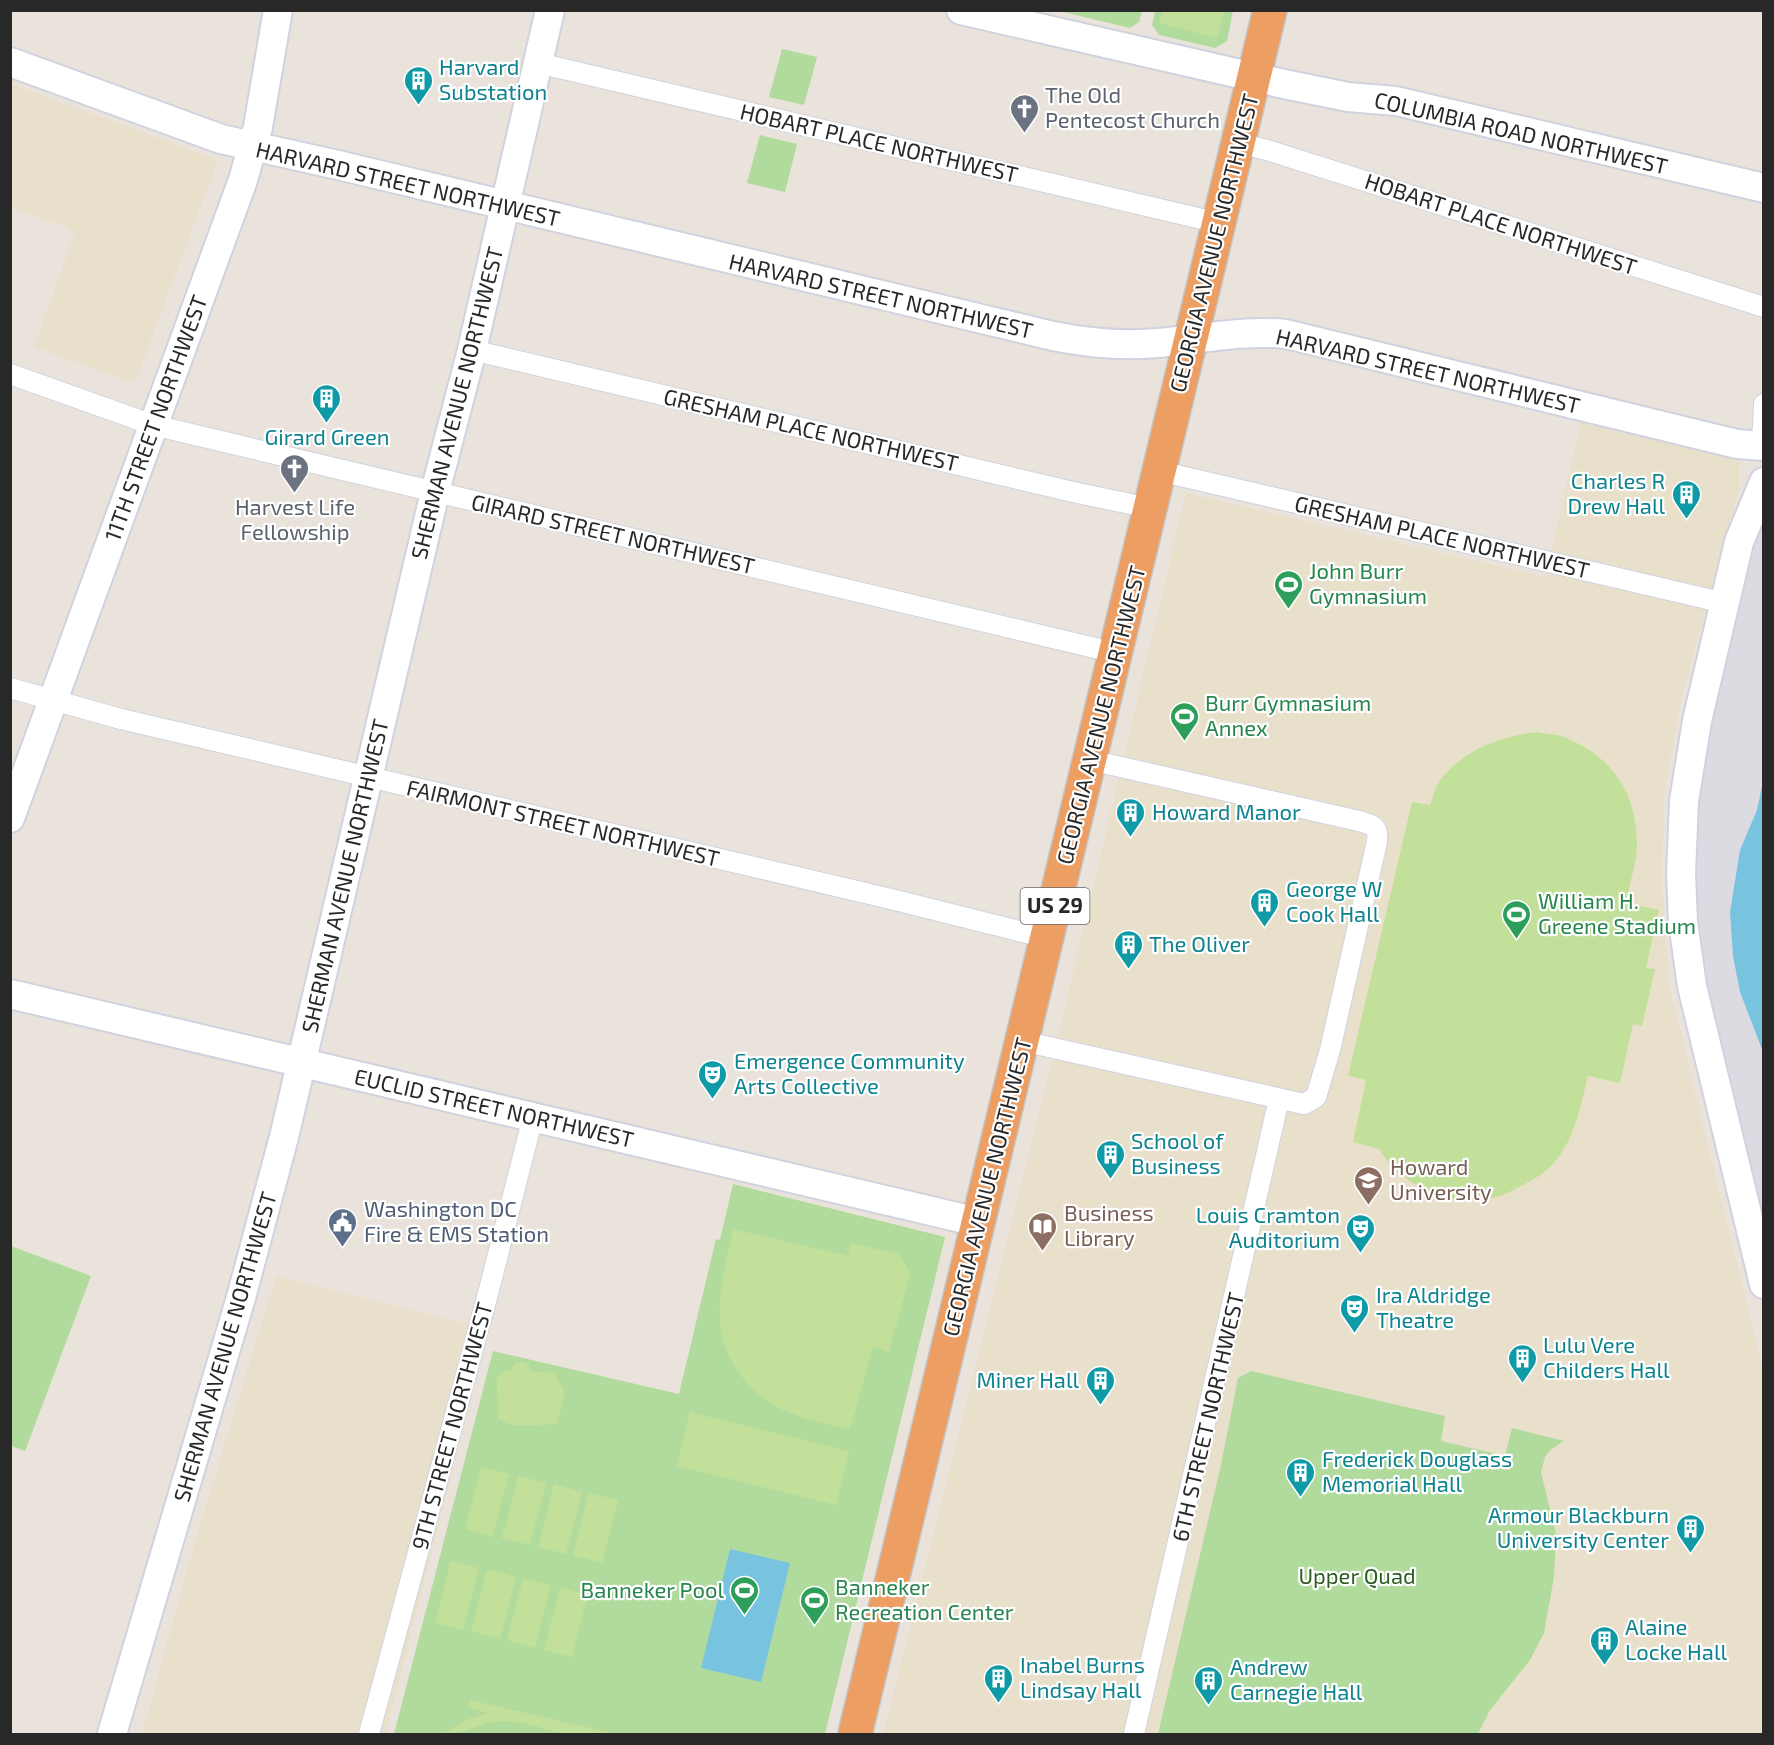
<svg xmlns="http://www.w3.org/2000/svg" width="1774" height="1745" viewBox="0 0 1774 1745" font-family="'Exo 2',sans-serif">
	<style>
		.industrial { fill: #dddbe2 }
		.education { fill: #e9e0cc }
		.green { fill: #b1da9d }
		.pitch { fill: #c2e099 }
		.water { fill: #78c4e0 }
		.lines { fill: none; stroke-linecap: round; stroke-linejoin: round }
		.street-casing { stroke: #d0d3df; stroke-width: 22 }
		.secondary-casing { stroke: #d0d3df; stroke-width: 32 }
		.highway-casing { stroke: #c3c3c3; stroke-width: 36 }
		.street { stroke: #fff; stroke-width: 20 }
		.secondary { stroke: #fff; stroke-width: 28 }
		.highway { stroke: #ec9e63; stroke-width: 33 }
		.labels { text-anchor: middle; stroke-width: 4.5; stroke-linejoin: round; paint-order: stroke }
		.shield { fill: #fff; stroke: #686868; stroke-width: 1.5 }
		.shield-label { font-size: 21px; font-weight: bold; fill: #282828 }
		.culture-label { font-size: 22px; fill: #0d838f; stroke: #fff; text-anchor: start }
		.worship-label { font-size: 22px; fill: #5b616d; stroke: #fff; text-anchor: start }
		.street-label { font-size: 22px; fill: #282828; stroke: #fff }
		.leisure-label { font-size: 22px; fill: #27864d; stroke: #fff; text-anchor: start }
		.education-label { font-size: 22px; fill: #785e54; stroke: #fff; text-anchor: start }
		.service-label { font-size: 22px; fill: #4e5e75; stroke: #fff; text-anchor: start }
		.park-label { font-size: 22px; fill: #2d5c21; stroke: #fff }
	</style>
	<rect width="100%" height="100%" fill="#e9e3db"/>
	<path class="industrial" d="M 1763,516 L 1763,1272 L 1692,986 L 1691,750 Z"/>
	<path class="education" d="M 11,84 L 218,160 L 135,383 L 34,347 L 74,235 L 68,228 L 11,208 Z
		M 1581,421 L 1739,458 L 1739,489 L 1682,697 L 1664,793 L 1662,884 L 1669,985 L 1763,1371 L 1763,1734 L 883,1734 L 1059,1032 L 1186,493 L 1545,577 Z
		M 276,1276 L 488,1329 L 386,1734 L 142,1734 L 193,1549 Z"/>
	<path class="green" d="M 1059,11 L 1142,11 L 1139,22 L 1130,28 Z
		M 1155,11 L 1233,11 L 1227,41 L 1215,48 L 1159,35 L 1152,25 Z
		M 782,49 L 817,57 L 804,105 L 769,97 Z
		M 760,135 L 797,144 L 785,192 L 747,183 Z
		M 733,1184 L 945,1237 L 825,1734 L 394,1734 L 493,1351 L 679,1394 L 716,1239 L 720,1240 Z
		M 11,1246 L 91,1276 L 25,1451 L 11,1446 Z
		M 1251,1371 L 1445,1416 L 1441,1441 L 1505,1456 L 1512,1428 L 1564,1441 L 1550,1450 L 1545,1457 L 1541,1472 L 1556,1534 L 1554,1577 L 1544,1633 L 1530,1660 L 1490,1710 L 1478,1734 L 1158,1734 L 1221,1465 L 1238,1378 Z"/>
	<path class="pitch" d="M 1163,11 L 1163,10 L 1224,11 L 1217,38 L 1159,23 Z
		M 1537,732 C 1546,734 1556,734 1564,737 C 1613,757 1636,792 1637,844 C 1637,863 1629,884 1626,903 L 1659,910 L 1646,968 L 1655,969 L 1642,1026 L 1633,1024 L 1620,1083 L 1588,1076 C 1580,1108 1575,1139 1553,1164 C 1544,1174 1531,1181 1519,1187 C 1510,1192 1499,1197 1489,1199 C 1447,1208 1400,1184 1379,1149 L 1353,1142 L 1366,1080 L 1348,1076 L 1412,802 L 1430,805 C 1433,797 1436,786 1441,779 C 1465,749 1500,736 1537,732 Z
		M 733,1229 L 848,1256 L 850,1243 L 899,1254 L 910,1273 L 889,1352 L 873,1347 L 850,1429 C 830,1424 807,1421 788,1412 C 770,1405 756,1393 744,1379 C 705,1333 722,1282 733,1229 Z
		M 521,1361 L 528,1364 L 530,1371 L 554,1373 L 565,1392 L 557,1424 C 540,1424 512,1429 498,1419 L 497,1378 L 503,1371 L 512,1369 L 515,1363 Z
		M 690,1412 L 849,1451 L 836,1505 L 677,1466 Z
		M 481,1467 L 509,1474 L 493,1537 L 465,1529 Z
		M 518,1476 L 546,1483 L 530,1545 L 502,1538 Z
		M 554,1484 L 582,1492 L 566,1554 L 538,1547 Z
		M 589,1493 L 618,1500 L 602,1563 L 573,1555 Z
		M 451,1561 L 479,1568 L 463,1630 L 435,1623 Z
		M 487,1569 L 516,1577 L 500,1639 L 471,1631 Z
		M 523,1578 L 551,1585 L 535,1648 L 507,1640 Z
		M 560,1587 L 588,1595 L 572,1657 L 544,1650 Z
		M 470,1700 L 616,1734 C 601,1735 585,1736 570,1734 C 548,1732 528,1721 506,1721 C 483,1720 464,1735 443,1734 L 466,1720 L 488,1713 L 468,1708 Z"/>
	<path class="water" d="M 1763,781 L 1763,1052 L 1740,992 L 1733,956 L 1730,912 L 1740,850 L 1757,810 Z
		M 730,1549 L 790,1563 L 761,1682 L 701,1668 Z"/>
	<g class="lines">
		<defs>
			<path id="street" d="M 538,63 L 1219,223
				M 1238,143 L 1267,150 L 1764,307
				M 472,350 L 1073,492 L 1150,508
				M 10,374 L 153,425 L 1116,653
				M 1762,447 L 1764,404
				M 1159,471 L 1725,603
				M 10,688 L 121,719 L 891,899 L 1047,938
				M 1022,1041 L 1304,1104 L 1316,1097 L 1330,1050 L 1376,846 C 1380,828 1376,826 1359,821 L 1090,760
				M 369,1734 L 490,1286 L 533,1117
				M 1134,1734 L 1279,1099"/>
			<path id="secondary" d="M 961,10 L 1284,84 L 1348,97 L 1396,101 L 1764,188
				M 10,62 L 221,139 L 338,165 L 1053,336 C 1087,343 1123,346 1158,343 C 1201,339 1242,330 1286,334 L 1737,444 L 1764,446
				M 1764,482 L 1739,542 L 1697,721 L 1684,801 L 1681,873 L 1683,922 L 1692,986 L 1764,1284
				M 10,818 L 243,180 L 258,127 L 278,10
				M 10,994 L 978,1222
				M 112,1734 L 242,1294 L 284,1137 L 435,492 L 472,350 L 550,10"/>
			<path id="highway" d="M 855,1734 L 1270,10"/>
		</defs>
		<use href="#street" class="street-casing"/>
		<use href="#secondary" class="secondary-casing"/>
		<use href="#highway" class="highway-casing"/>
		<use href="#street" class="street"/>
		<use href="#secondary" class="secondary"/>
		<use href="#highway" class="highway"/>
	</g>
	<defs>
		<symbol id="building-pin" viewBox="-11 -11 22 30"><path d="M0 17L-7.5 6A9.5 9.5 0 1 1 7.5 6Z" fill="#0f9aa8" stroke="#fff"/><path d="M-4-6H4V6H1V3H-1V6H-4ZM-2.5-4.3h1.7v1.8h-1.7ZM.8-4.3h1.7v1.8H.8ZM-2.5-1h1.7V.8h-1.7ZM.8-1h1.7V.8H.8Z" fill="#fff"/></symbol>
		<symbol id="church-pin" viewBox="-11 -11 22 30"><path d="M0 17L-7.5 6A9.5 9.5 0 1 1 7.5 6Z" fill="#6b7280" stroke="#fff"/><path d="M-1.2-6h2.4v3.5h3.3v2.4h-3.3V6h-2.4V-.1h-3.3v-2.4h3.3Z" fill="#fff"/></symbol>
		<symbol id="stadium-pin" viewBox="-11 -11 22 30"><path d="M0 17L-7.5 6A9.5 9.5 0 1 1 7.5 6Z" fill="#2e9e5b" stroke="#fff"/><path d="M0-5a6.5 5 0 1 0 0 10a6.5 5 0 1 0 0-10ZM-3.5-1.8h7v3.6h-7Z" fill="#fff"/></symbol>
		<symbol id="theatre-pin" viewBox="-11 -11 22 30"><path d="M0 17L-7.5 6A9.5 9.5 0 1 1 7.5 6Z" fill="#0f9aa8" stroke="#fff"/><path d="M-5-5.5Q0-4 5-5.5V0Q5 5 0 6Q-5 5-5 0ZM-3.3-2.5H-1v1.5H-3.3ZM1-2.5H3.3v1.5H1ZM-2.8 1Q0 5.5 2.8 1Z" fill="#fff"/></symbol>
		<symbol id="university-pin" viewBox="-11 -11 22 30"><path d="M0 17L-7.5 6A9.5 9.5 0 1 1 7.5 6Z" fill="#8d6e63" stroke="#fff"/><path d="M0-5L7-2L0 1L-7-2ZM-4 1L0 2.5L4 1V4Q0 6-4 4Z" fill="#fff"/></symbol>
		<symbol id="civic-pin" viewBox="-11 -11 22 30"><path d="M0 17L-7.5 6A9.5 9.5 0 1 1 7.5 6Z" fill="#5c6f8a" stroke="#fff"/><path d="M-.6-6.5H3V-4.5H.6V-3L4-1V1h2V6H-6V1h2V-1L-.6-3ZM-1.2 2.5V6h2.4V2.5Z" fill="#fff"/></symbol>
		<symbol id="library-pin" viewBox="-11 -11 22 30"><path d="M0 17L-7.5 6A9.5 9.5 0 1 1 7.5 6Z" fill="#8d6e63" stroke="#fff"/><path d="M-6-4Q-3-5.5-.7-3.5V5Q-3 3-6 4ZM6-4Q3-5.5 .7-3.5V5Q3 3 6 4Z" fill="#fff"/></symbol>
	</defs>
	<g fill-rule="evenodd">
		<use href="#building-pin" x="402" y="64" width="33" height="45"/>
		<use href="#church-pin" x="1008" y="92" width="33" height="45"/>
		<use href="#building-pin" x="310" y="382" width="33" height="45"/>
		<use href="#church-pin" x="278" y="452" width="33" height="45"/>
		<use href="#building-pin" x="1670" y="478" width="33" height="45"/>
		<use href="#stadium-pin" x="1272" y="568" width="33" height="45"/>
		<use href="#stadium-pin" x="1168" y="700" width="33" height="45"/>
		<use href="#building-pin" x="1114" y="796" width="33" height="45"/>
		<use href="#building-pin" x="1248" y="886" width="33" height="45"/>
		<use href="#stadium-pin" x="1500" y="898" width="33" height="45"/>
		<use href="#building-pin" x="1112" y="928" width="33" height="45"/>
		<use href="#theatre-pin" x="696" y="1058" width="33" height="45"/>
		<use href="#building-pin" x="1094" y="1138" width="33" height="45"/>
		<use href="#university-pin" x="1352" y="1164" width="33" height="45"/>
		<use href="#civic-pin" x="326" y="1206" width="33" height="45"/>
		<use href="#library-pin" x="1026" y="1210" width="33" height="45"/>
		<use href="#theatre-pin" x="1344" y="1212" width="33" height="45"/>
		<use href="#theatre-pin" x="1338" y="1292" width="33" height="45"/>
		<use href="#building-pin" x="1506" y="1342" width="33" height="45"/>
		<use href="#building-pin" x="1084" y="1364" width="33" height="45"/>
		<use href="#building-pin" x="1284" y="1456" width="33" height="45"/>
		<use href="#building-pin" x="1674" y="1512" width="33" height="45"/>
		<use href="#stadium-pin" x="728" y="1574" width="33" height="45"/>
		<use href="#stadium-pin" x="798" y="1584" width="33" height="45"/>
		<use href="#building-pin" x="1588" y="1624" width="33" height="45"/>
		<use href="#building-pin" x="982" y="1662" width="33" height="45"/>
		<use href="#building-pin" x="1192" y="1664" width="33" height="45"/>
	</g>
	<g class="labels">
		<rect class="shield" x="1020.5" y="888" width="69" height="36" rx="4.5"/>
		<g class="shield-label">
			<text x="1055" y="913">US 29</text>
		</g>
		<g class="culture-label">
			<text x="439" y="75">Harvard<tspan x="439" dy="25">Substation</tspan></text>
			<text x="327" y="445" text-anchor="middle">Girard Green</text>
			<text x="1665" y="489" text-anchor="end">Charles R<tspan x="1665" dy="25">Drew Hall</tspan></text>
			<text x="1152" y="820">Howard Manor</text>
			<text x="1286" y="897">George W<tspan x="1286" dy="25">Cook Hall</tspan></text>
			<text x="1149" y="952">The Oliver</text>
			<text x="734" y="1069">Emergence Community<tspan x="734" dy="25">Arts Collective</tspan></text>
			<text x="1131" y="1149">School of<tspan x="1131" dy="25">Business</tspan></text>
			<text x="1340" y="1223" text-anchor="end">Louis Cramton<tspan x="1340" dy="25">Auditorium</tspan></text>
			<text x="1376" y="1303">Ira Aldridge<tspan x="1376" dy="25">Theatre</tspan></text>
			<text x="1543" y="1353">Lulu Vere<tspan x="1543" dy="25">Childers Hall</tspan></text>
			<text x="1079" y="1388" text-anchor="end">Miner Hall</text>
			<text x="1322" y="1467">Frederick Douglass<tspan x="1322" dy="25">Memorial Hall</tspan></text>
			<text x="1669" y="1523" text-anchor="end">Armour Blackburn<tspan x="1669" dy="25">University Center</tspan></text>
			<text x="1625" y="1635">Alaine<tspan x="1625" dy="25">Locke Hall</tspan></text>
			<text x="1020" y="1673">Inabel Burns<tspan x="1020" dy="25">Lindsay Hall</tspan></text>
			<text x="1230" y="1675">Andrew<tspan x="1230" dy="25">Carnegie Hall</tspan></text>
		</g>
		<g class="worship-label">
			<text x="1045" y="103">The Old<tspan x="1045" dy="25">Pentecost Church</tspan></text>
			<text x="295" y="515" text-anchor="middle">Harvest Life<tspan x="295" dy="25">Fellowship</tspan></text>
		</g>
		<g class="street-label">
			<text transform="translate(1521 133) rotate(13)" y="8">COLUMBIA ROAD NORTHWEST</text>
			<text transform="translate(879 143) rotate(13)" y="8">HOBART PLACE NORTHWEST</text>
			<text transform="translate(408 184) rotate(13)" y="8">HARVARD STREET NORTHWEST</text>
			<text transform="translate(1501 224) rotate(18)" y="8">HOBART PLACE NORTHWEST</text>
			<text transform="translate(1214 243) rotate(-76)" y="8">GEORGIA AVENUE NORTHWEST</text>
			<text transform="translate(881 296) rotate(13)" y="8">HARVARD STREET NORTHWEST</text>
			<text transform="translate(1428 371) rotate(13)" y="8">HARVARD STREET NORTHWEST</text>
			<text transform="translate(457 403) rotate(-76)" y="8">SHERMAN AVENUE NORTHWEST</text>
			<text transform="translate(156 418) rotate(-70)" y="8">11TH STREET NORTHWEST</text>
			<text transform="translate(811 430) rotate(13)" y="8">GRESHAM PLACE NORTHWEST</text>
			<text transform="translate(613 534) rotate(13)" y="8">GIRARD STREET NORTHWEST</text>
			<text transform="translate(1442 537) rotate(13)" y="8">GRESHAM PLACE NORTHWEST</text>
			<text transform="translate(1101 715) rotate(-76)" y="8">GEORGIA AVENUE NORTHWEST</text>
			<text transform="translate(563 823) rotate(13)" y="8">FAIRMONT STREET NORTHWEST</text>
			<text transform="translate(345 876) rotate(-77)" y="8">SHERMAN AVENUE NORTHWEST</text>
			<text transform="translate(494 1108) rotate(13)" y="8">EUCLID STREET NORTHWEST</text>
			<text transform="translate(987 1187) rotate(-76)" y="8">GEORGIA AVENUE NORTHWEST</text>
			<text transform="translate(225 1347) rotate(-74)" y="8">SHERMAN AVENUE NORTHWEST</text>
			<text transform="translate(1208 1417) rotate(-77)" y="8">6TH STREET NORTHWEST</text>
			<text transform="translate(452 1426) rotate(-75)" y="8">9TH STREET NORTHWEST</text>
		</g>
		<g class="leisure-label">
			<text x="1309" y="579">John Burr<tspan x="1309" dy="25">Gymnasium</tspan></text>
			<text x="1205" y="711">Burr Gymnasium<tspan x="1205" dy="25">Annex</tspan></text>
			<text x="1538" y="909">William H.<tspan x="1538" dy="25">Greene Stadium</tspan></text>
			<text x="835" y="1595">Banneker<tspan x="835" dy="25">Recreation Center</tspan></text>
			<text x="724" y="1598" text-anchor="end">Banneker Pool</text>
		</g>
		<g class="education-label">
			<text x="1390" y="1175">Howard<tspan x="1390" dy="25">University</tspan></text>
			<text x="1064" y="1221">Business<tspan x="1064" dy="25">Library</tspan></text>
		</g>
		<g class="service-label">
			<text x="364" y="1217">Washington DC<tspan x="364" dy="25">Fire &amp; EMS Station</tspan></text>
		</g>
		<g class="park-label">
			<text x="1357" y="1584">Upper Quad</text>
		</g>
	</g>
	<rect width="1774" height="1745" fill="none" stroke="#282828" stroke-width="24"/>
</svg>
